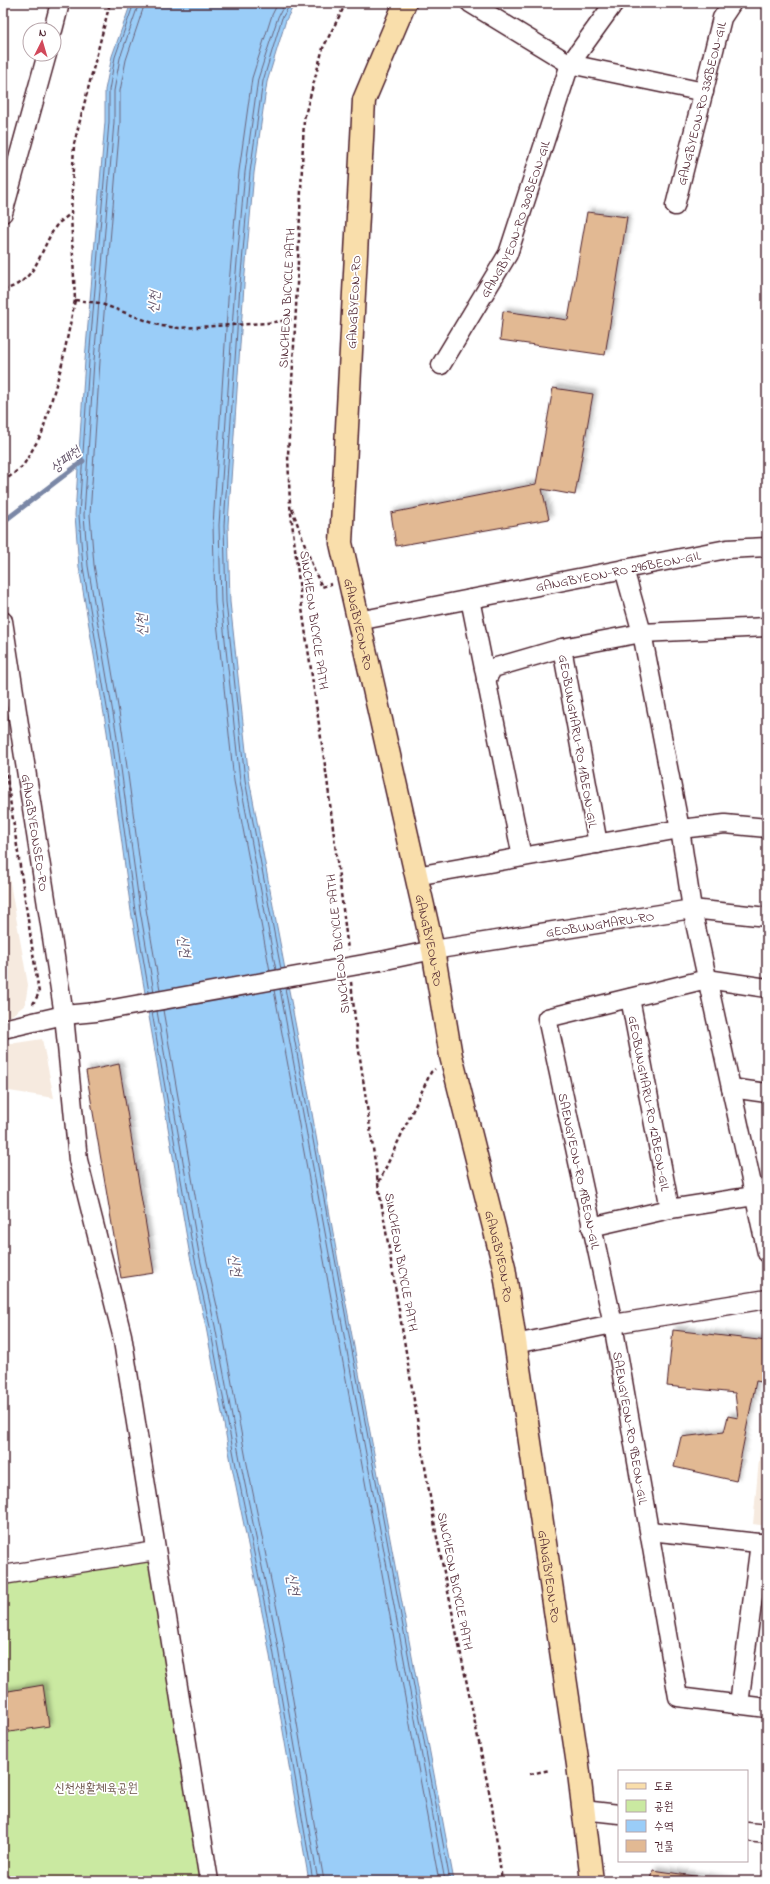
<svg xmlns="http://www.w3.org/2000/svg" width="770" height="1884" viewBox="0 0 770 1884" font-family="'Indie Flower','Poor Story',sans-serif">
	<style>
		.built { fill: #f6eadf }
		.green { fill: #cae9a1; stroke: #8a8466 }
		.water { fill: #9acdf8; stroke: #7a87a6 }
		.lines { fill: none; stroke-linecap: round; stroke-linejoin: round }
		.shore { stroke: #6a657d; stroke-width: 1 }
		.stream { stroke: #7a87a6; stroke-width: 5 }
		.building { fill: #e2b993; stroke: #4a1f2b; filter: url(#shadow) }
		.minor-casing { stroke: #4a1f2b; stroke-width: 21 }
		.major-casing { stroke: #4a1f2b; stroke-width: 25 }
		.path { stroke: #4a1f2b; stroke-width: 2.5; stroke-dasharray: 4 3; stroke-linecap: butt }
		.minor { stroke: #fff; stroke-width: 18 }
		.major { stroke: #f9deab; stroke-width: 22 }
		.minor-bridge-casing { stroke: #4a1f2b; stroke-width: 21; stroke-linecap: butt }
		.minor-bridge { stroke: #fff; stroke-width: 18 }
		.labels { text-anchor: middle; stroke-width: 3.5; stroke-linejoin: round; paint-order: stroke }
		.street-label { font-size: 13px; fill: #4a1f2b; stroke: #fff }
		.park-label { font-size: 13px; fill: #6a5248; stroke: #fff }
		.water-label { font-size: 14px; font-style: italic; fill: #625368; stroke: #fff }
	</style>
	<defs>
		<filter id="shadow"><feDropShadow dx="3.5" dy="-3.5" stdDeviation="2" flood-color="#0004"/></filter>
	</defs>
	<rect width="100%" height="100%" fill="#fff"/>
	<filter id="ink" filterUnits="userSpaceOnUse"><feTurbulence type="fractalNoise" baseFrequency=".025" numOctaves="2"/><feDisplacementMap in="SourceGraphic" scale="8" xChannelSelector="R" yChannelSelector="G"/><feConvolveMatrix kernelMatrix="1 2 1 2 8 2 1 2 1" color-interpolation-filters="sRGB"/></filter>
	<g filter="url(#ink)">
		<path class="built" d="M 3,843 L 28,985 L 25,1005 L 3,1022 Z
			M 42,1039 L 54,1098 L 3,1090 L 3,1045 Z
			M 763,1417 L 767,1417 L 767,1526 L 753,1524 Z"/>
		<path class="green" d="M 154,1556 L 205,1881 L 3,1881 L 3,1579 Z"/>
		<path class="water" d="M 131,3 L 295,3 L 286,20 L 267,82 L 254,173 L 244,285 L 228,525 L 230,602 L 249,779 L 309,1096 L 338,1261 L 454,1881 L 309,1881 L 265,1627 L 231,1462 L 206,1327 L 190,1256 L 131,911 L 107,732 L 79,567 L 75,515 L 85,360 L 105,122 L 105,90 L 112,56 Z"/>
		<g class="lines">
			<path class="shore" d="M 134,3 L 115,57 L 109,90 L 109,122 L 89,360 L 79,515 L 83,567 L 111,731 L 135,911 L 149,992
				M 139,3 L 120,58 L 114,91 L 114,122 L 94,361 L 84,515 L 88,566 L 116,731 L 140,910 L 154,992
				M 145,3 L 126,60 L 120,91 L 120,123 L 100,361 L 90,515 L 94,565 L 122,730 L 146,909 L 160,990
				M 281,969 L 245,780 L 226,602 L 224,525 L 240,285 L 250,172 L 263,81 L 282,18 L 291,3
				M 276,970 L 240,781 L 221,602 L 219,525 L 235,284 L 245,172 L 258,79 L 278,17 L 285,3
				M 270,971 L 234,781 L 215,603 L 213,525 L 229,284 L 239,171 L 252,78 L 272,15 L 278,3
				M 285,988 L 450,1881
				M 280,989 L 445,1881
				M 274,990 L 439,1881
				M 163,1010 L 205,1253 L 221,1324 L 246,1459 L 280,1624 L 324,1881
				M 157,1011 L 199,1254 L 215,1326 L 240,1460 L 274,1625 L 318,1881
				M 152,1012 L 194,1255 L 210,1327 L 235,1461 L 269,1626 L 313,1881"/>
			<path class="stream" d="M 3,522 L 83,461"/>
		</g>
		<path class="building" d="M 587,212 L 627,217 L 605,355 L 500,340 L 503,311 L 568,320 Z
			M 553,388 L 593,394 L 575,495 L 542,489 L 549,519 L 396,546 L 391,513 L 536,484 Z
			M 119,1064 L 154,1273 L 121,1278 L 86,1071 Z
			M 673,1330 L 767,1341 L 767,1383 L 756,1381 L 736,1481 L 674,1467 L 681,1437 L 724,1432 L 728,1416 L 738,1418 L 735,1393 L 667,1386 Z
			M 43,1685 L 49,1726 L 3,1733 L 3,1692 Z
			M 653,1870 L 728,1881 L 651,1881 Z"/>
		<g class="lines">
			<defs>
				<g id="minor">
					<path d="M 470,3 L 570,64 L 704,92"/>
					<path d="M 53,30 L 60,3"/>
					<path id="s1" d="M 675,206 L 722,18 L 732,3"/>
					<path d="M 3,213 L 47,54"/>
					<path id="s2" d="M 441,365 L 508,254 L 570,64 L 614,3"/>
					<path d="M 624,569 L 642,633 L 680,829 L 692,909 L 767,1253"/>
					<path d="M 470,599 L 522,857"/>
					<path id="s3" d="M 3,621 L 64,1015 L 78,1160 L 122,1335 L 209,1881"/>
					<path id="s4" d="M 358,621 L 727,549 L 767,547"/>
					<path d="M 486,680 L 493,668 L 562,648"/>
					<path d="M 598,844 L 562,648 L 642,633 L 767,627"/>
					<path d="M 416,876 L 680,829 L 725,824 L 767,828"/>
					<path id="s5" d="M 381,961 L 433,950 L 692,909 L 767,917"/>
					<path id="s6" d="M 767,988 L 707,979 L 547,1018 L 613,1324 L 678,1697 L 767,1708"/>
					<path id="s7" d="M 630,998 L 670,1209"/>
					<path d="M 3,1029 L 64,1015 L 96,1012"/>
					<path d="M 731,1088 L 767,1093"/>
					<path d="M 591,1227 L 670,1209 L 754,1196 L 765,1197"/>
					<path d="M 515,1344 L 613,1324 L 767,1299"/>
					<path d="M 650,1531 L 767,1544"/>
					<path d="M 3,1575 L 156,1551"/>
					<path d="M 739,1704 L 760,1543"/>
					<path d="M 583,1810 L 619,1814"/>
					<path d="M 747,1832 L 767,1834"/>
				</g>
				<g id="major">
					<path id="s8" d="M 405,3 L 364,100 L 341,543 L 433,950 L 451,1056 L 504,1267 L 578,1765 L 592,1881"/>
				</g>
			</defs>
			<use href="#minor" class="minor-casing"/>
			<use href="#major" class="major-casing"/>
			<path class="path" d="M 346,3 L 323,48 L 304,119 L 296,308 L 288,455 L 290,505 L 302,608 L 327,779 L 348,950
				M 3,290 C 38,281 38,253 56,226 C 60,221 66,218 70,214
				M 75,300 L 99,303 L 161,326 L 179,328 L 267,323 L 296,319
				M 3,482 L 23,466 L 42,433 L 62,364 L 75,300 L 71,214 L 74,144 L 110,3
				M 292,509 L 314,570 L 322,587 L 331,584
				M 3,753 L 39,993 L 33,1004
				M 351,982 L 357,1037 L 378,1183 L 436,1533 L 492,1806 L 502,1881
				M 379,1182 L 431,1072 L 435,1069
				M 530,1774 L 550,1770"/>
			<use href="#minor" class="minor"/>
			<use href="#major" class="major"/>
			<defs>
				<path id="minor-bridge" d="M 96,1012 L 381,961"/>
			</defs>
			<use href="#minor-bridge" class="minor-bridge-casing"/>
			<use href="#minor-bridge" class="minor-bridge"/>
		</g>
	</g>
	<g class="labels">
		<g class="street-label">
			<text dy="5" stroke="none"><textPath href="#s1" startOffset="106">GANGBYEON-RO 336BEON-GIL</textPath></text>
			<text dy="5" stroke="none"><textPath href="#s2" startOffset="165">GANGBYEON-RO 300BEON-GIL</textPath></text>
			<text transform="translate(286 298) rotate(-87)" y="5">SINCHEON BICYCLE PATH</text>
			<text transform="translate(353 302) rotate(-87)" y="5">GANGBYEON-RO</text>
			<text dy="5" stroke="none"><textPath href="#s4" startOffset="265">GANGBYEON-RO 296BEON-GIL</textPath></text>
			<text transform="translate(315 620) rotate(82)" y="5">SINCHEON BICYCLE PATH</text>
			<text dy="5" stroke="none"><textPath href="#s8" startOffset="632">GANGBYEON-RO</textPath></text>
			<text transform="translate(579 741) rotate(80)" y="5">GEOBUNGMARU-RO 11BEON-GIL</text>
			<text dy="5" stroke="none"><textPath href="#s3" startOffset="214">GANGBYEONSEO-RO</textPath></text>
			<text dy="5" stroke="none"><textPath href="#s5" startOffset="222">GEOBUNGMARU-RO</textPath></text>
			<text dy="5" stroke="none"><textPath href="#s8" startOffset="956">GANGBYEON-RO</textPath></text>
			<text transform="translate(337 944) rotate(-96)" y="5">SINCHEON BICYCLE PATH</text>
			<text dy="5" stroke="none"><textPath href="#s7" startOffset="107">GEOBUNGMARU-RO 12BEON-GIL</textPath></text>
			<text dy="5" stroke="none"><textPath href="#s6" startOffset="382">SAENGYEON-RO 19BEON-GIL</textPath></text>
			<text dy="5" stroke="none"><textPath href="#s8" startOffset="1280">GANGBYEON-RO</textPath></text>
			<text transform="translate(402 1262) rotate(80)" y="5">SINCHEON BICYCLE PATH</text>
			<text dy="5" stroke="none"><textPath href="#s6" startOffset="644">SAENGYEON-RO 9BEON-GIL</textPath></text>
			<text dy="5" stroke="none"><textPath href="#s8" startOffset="1604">GANGBYEON-RO</textPath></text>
			<text transform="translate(456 1581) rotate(79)" y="5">SINCHEON BICYCLE PATH</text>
		</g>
		<g class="park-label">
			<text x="96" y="1792">신천생활체육공원</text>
		</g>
		<g class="water-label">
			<text transform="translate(153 302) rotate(-84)" y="5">신천</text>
			<text transform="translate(65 459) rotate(-38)" y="5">상패천</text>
			<text transform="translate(141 625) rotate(-91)" y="5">신천</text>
			<text transform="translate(185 946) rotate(81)" y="5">신천</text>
			<text transform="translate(236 1265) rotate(81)" y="5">신천</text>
			<text transform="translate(294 1584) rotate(80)" y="5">신천</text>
		</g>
	</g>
	<rect width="770" height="1884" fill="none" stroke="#fff" stroke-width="16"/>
	<rect x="8" y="8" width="754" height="1868" fill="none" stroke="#4a1f2b" stroke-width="1.5" filter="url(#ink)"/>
	<rect x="618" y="1770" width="130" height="92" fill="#ffffff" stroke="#b7a5aa"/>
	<rect x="626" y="1783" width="20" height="6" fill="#f9deab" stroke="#b7a5aa"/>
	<text x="654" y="1790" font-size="12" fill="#4a1f2b">도로</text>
	<rect x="626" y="1800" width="20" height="12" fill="#cae9a1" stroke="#b7a5aa"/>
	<text x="654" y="1810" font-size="12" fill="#4a1f2b">공원</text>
	<rect x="626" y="1820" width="20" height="12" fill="#9acdf8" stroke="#b7a5aa"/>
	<text x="654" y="1830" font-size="12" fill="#4a1f2b">수역</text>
	<rect x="626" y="1840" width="20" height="12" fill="#e2b993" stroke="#b7a5aa"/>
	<text x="654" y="1850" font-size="12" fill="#4a1f2b">건물</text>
	<g transform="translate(42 42) rotate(5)"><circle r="19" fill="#ffffff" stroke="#b7a5aa"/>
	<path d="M0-3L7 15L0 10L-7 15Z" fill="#d1495b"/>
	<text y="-6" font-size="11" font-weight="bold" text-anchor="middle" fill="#4a1f2b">N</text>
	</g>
</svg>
